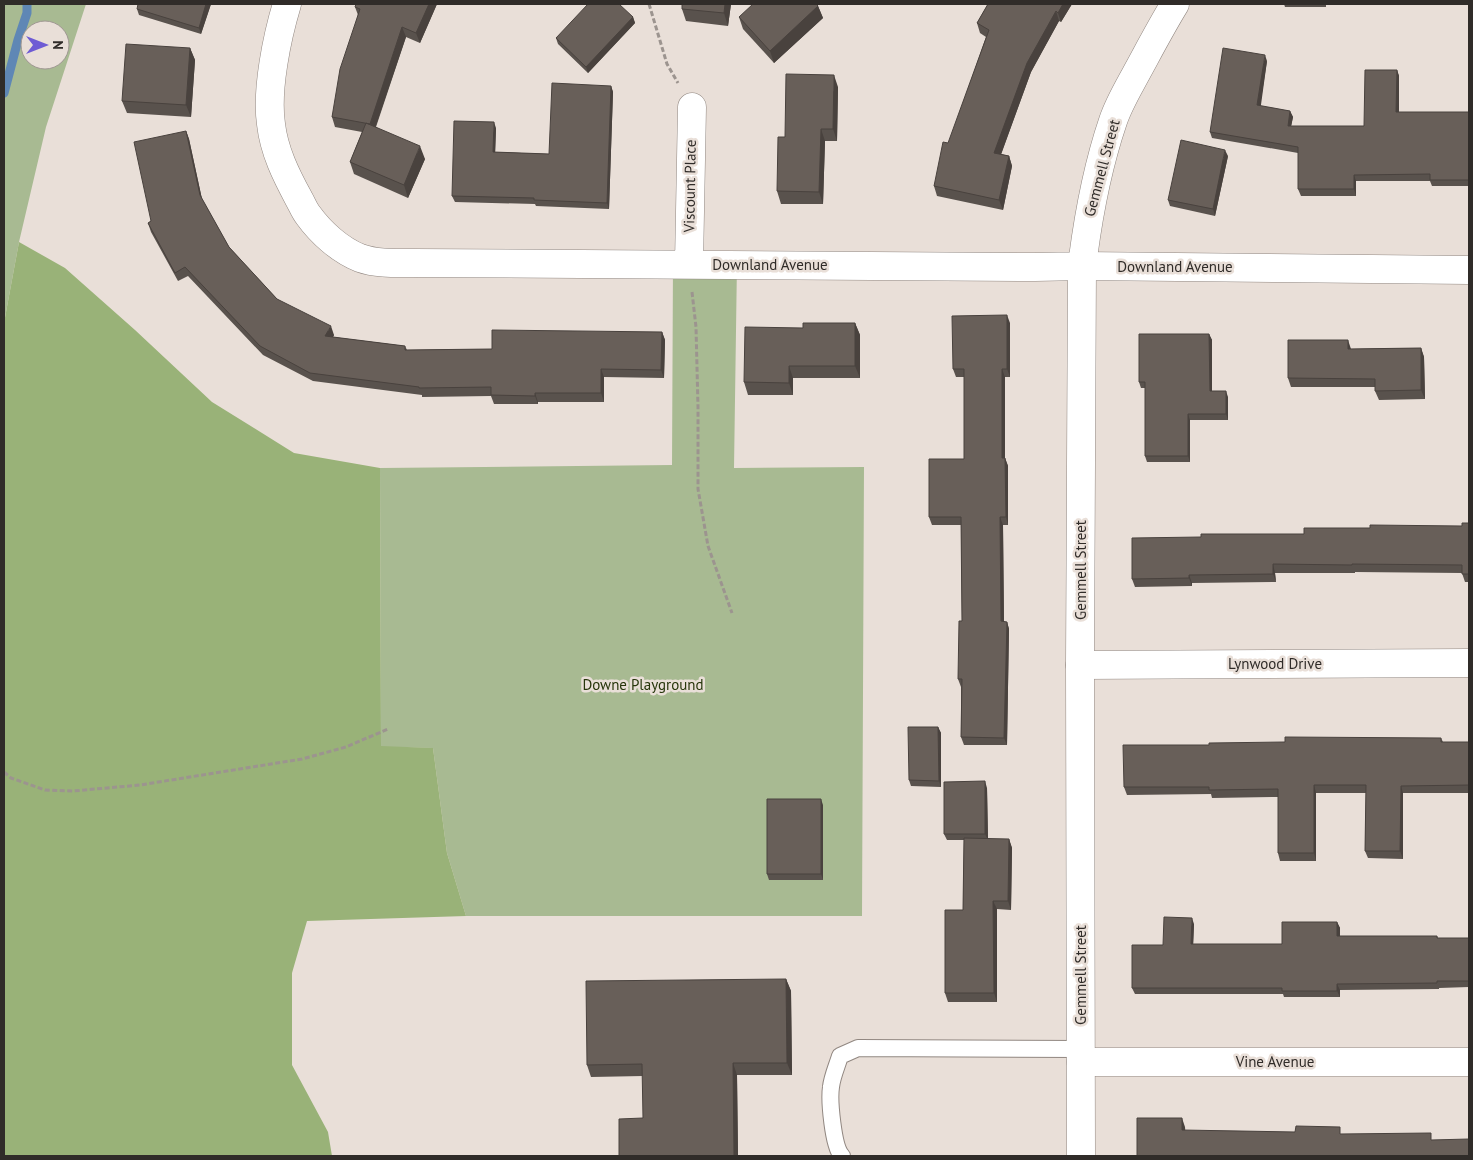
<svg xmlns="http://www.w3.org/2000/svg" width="1473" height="1160" viewBox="0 0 1473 1160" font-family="'PT Sans',sans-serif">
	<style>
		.green { fill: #a8ba92; fill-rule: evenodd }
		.forest { fill: #99b278 }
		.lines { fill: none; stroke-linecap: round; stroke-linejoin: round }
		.stream { stroke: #5f87b5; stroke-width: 9 }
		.lane-casing { stroke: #918781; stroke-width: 18 }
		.street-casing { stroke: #918781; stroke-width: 29 }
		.secondary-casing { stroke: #918781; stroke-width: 29 }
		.path { stroke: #9c948f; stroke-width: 3; stroke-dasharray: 5 2.5; stroke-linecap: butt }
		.lane { stroke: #fff; stroke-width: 16 }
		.street { stroke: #fff; stroke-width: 28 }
		.secondary { stroke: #fff; stroke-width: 28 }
		.wall { fill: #59524d }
		.shaded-wall { fill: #49423e }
		.building { fill: #685f59; stroke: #49423e }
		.labels { text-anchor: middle; stroke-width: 5; stroke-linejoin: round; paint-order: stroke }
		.street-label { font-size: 15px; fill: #302c29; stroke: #e9dfd8 }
		.park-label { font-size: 15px; fill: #27360b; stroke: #e9dfd8 }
	</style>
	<rect width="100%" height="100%" fill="#e9dfd8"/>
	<path class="green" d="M 4,4 L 86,4 L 46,127 L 19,242 L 4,323 ZM 30,30 L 60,30 L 60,60 L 30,60 Z
		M 673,262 L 737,262 L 734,468 L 864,467 L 862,916 L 466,916 L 447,853 L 433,748 L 381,747 L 380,468 L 672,465 Z"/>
	<path class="forest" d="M 19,242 L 65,268 L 135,330 L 212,402 L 294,453 L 380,468 L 381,746 L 433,748 L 447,853 L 466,916 L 307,921 L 292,973 L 292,1065 L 328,1132 L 332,1156 L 4,1156 L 4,323 Z"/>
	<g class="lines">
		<path class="stream" d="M 4,93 L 18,40 L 27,13 L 27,4"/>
		<defs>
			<path id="lane" d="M 842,1156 C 833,1147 829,1100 831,1087 C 832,1077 837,1066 840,1056 L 858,1048 L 1081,1049"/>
			<path id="street" d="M 287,4 C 277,37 266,90 271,124 C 274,151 286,175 299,199 C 302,204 304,210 308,215 C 321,233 340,250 360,258 C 377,264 396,263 413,263 L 1035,267 L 1082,266 C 1088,217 1097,168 1113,121 C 1119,103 1129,87 1138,70 C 1150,48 1162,25 1175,4
				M 689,264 L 692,107
				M 1080,665 L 1469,663
				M 1081,1062 L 1469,1062"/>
			<path id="secondary" d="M 1081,1156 L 1080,665 L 1082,266 L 1469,270"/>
		</defs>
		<use href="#lane" class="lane-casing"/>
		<use href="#street" class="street-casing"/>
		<use href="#secondary" class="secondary-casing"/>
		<path class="path" d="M 649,4 L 667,64 L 678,83
			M 692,292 L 696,327 L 698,407 L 698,489 L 708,546 L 732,613
			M 4,772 L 11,778 L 45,790 L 73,791 L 140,785 L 302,759 L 346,747 L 388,729"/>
		<use href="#lane" class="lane"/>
		<use href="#street" class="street"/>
		<use href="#secondary" class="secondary"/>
	</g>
	<path class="wall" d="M 211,4 L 201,34 L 139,15 L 137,9 Z
		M 437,4 L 420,43 L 406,37 L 376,127 L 425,159 L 408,198 L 354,174 L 350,162 L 362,132 L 335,127 L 332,117 L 358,15 L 355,7 Z
		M 731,4 L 728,26 L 686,21 L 682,9 Z
		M 988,4 L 1072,4 L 1061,22 L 1059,21 L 1031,72 L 1001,154 L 1009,156 L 1012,166 L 1003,210 L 937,196 L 934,186 L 986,37 L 980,33 L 977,23 Z
		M 1284,4 L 1326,4 L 1326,7 L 1285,7 Z
		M 818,6 L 823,18 L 774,63 L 743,29 L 739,17 Z
		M 633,17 L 635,23 L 588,73 L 558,44 L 556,38 Z
		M 190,48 L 195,60 L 191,117 L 127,113 L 122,101 Z
		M 1267,61 L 1260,106 L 1290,111 L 1293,117 L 1291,126 L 1364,126 L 1397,70 L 1399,76 L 1399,112 L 1469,112 L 1469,186 L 1432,186 L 1430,181 L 1356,181 L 1356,196 L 1301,196 L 1298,189 L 1298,153 L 1212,138 L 1210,132 Z
		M 611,86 L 613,92 L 609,209 L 536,206 L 535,204 L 455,202 L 452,196 L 496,128 L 495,152 L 549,154 Z
		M 838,87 L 837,141 L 825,141 L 823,204 L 781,204 L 777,191 L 785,137 Z
		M 186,131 L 189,139 L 202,199 L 229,247 L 277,299 L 334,335 L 333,337 L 405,346 L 407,350 L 492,349 L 662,332 L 665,340 L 664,378 L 604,377 L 604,402 L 538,402 L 538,404 L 494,404 L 491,396 L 422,397 L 422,395 L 313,381 L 263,355 L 188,276 L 178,281 L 151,232 L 148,223 L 151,221 Z
		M 1228,156 L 1215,216 L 1170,206 L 1168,200 Z
		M 855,323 L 860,335 L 860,378 L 793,378 L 793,395 L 748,395 L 744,382 L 803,328 Z
		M 1010,323 L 1010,377 L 1005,377 L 1005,458 L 1008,466 L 1008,525 L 1003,525 L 1004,622 L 1007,622 L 1009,629 L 1007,745 L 964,745 L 961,737 L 961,687 L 958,679 L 962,621 L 961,525 L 932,525 L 929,517 L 964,459 L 964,377 L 956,377 L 953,369 Z
		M 1209,334 L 1212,340 L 1212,391 L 1228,397 L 1228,420 L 1190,420 L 1190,462 L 1147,462 L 1145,456 L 1145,388 L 1141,388 L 1139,382 Z
		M 1421,348 L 1424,357 L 1425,399 L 1379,400 L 1375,391 L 1375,387 L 1291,387 L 1288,378 L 1351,349 Z
		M 1469,523 L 1469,582 L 1465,582 L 1462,573 L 1355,572 L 1355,573 L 1275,573 L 1276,582 L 1192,583 L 1192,586 L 1135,587 L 1132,579 L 1201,537 L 1304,534 L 1370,528 L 1462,526 Z
		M 938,727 L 941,733 L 941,787 L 911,786 L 909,780 Z
		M 1441,738 L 1443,742 L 1469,742 L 1469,793 L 1403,793 L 1403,859 L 1368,858 L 1365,851 L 1366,793 L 1316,793 L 1316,861 L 1280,861 L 1278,853 L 1278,797 L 1212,798 L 1211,794 L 1127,795 L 1124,787 L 1209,745 Z
		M 987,788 L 988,839 L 1009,839 L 1012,848 L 1011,910 L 997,909 L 997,1002 L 948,1002 L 945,993 L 963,910 L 964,840 L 947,840 L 944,834 Z
		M 823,805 L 823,880 L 769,880 L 767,874 Z
		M 1337,922 L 1340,928 L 1340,936 L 1437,936 L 1438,938 L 1469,938 L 1469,987 L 1439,988 L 1439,989 L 1340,990 L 1340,997 L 1284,997 L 1283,994 L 1135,994 L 1132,988 L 1163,945 L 1194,924 L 1193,944 L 1282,944 Z
		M 786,979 L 791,991 L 792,1075 L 737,1075 L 738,1156 L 619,1156 L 643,1118 L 643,1076 L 591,1077 L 587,1065 Z"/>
	<path class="shaded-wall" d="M 206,4 L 211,4 L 201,34 L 199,28 Z
		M 429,4 L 437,4 L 420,43 L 416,33 Z
		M 725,4 L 731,4 L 728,26 L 724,13 Z
		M 1063,4 L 1072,4 L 1061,22 L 1058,13 Z
		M 818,6 L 823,18 L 774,63 L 770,51 Z
		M 1056,11 L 1059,21 L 1031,72 L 998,163 L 994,153 L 1027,63 Z
		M 633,17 L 635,23 L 588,73 L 586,67 Z
		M 402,27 L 406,37 L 373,134 L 370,124 Z
		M 190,48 L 195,60 L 191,117 L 186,105 Z
		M 1265,55 L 1267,61 L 1260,112 L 1257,105 Z
		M 1397,70 L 1399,76 L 1399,119 L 1396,112 Z
		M 834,75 L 838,87 L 837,141 L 833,129 Z
		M 611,86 L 613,92 L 609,209 L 607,203 Z
		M 1290,111 L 1293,117 L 1290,132 L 1288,126 Z
		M 494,122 L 496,128 L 495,158 L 493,152 Z
		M 821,129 L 825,141 L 823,204 L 819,192 Z
		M 186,131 L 189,139 L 203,204 L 200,195 Z
		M 420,146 L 425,159 L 408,198 L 404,185 Z
		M 1225,150 L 1228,156 L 1215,216 L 1213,209 Z
		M 1009,156 L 1012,166 L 1003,210 L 999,200 Z
		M 1354,175 L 1356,181 L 1356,196 L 1354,189 Z
		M 1007,315 L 1010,323 L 1010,377 L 1007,369 Z
		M 855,323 L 860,335 L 860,378 L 855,366 Z
		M 331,326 L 334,335 L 329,345 L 325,336 Z
		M 662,332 L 665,340 L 664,378 L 661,370 Z
		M 1209,334 L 1212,340 L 1212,397 L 1210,391 Z
		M 1348,340 L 1351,349 L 1348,349 Z
		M 1421,348 L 1424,357 L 1425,399 L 1421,390 Z
		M 789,366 L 793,378 L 793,395 L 789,383 Z
		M 601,369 L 604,377 L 604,402 L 601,393 Z
		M 1002,369 L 1005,377 L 1005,466 L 1002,458 Z
		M 1226,391 L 1228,397 L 1228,420 L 1226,414 Z
		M 535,393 L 538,402 L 538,404 L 535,396 Z
		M 1188,414 L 1190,420 L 1190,462 L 1188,456 Z
		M 1005,458 L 1008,466 L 1008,525 L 1006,517 Z
		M 1000,517 L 1003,525 L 1004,629 L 1001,621 Z
		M 1273,564 L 1275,573 L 1276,582 L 1273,574 Z
		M 1189,575 L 1192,583 L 1192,586 L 1189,578 Z
		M 1007,622 L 1009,629 L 1007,745 L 1004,738 Z
		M 938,727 L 941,733 L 941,787 L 939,781 Z
		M 985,781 L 987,788 L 988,840 L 985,834 Z
		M 1314,785 L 1316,793 L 1316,861 L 1314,853 Z
		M 1401,786 L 1403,793 L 1403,859 L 1400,851 Z
		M 821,799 L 823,805 L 823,880 L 821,874 Z
		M 1009,839 L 1012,848 L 1011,910 L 1008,901 Z
		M 993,901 L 997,909 L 997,1002 L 994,993 Z
		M 1192,918 L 1194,924 L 1193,950 L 1191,944 Z
		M 1337,922 L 1340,928 L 1340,942 L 1337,936 Z
		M 786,979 L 791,991 L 792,1075 L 787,1063 Z
		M 1337,984 L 1340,990 L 1340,997 L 1337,991 Z
		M 733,1063 L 737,1075 L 738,1156 L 734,1156 Z
		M 1182,1118 L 1185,1127 L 1186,1140 L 1182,1130 Z"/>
	<path class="building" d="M 138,4 L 206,4 L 199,28 L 137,9 Z
		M 356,4 L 429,4 L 416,33 L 402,27 L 370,124 L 332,117 L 340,69 L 360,9 L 355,7 Z
		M 588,4 L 619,4 L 633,17 L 586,67 L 556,38 Z
		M 682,4 L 725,4 L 724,13 L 682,9 Z
		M 753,4 L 816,4 L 818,6 L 770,51 L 739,17 Z
		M 988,4 L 1063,4 L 1058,13 L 1056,11 L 1027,63 L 994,153 L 1009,156 L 999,200 L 934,186 L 943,142 L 948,143 L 989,30 L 977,23 Z
		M 126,44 L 190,48 L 186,105 L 122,101 Z
		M 1223,48 L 1265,55 L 1257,105 L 1290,111 L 1288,126 L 1364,126 L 1365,70 L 1397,70 L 1396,112 L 1469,112 L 1469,180 L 1430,180 L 1430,174 L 1354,175 L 1354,189 L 1298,189 L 1298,147 L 1210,132 Z
		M 786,74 L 834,75 L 833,129 L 821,129 L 819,192 L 777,191 L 778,137 L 785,137 Z
		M 552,83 L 611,86 L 607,203 L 534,200 L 534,198 L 452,196 L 454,121 L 494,122 L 493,152 L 549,154 Z
		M 366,123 L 420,146 L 404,185 L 350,162 Z
		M 186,131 L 200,195 L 229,247 L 277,299 L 331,326 L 325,336 L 405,346 L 405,350 L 492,349 L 492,330 L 662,332 L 661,370 L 601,369 L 601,393 L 535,393 L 535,396 L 491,395 L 491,387 L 419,388 L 419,387 L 310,373 L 260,346 L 185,267 L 175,273 L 148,223 L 151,221 L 134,142 Z
		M 1181,140 L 1225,150 L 1213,209 L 1168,200 Z
		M 1007,315 L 1007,369 L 1002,369 L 1002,458 L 1005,458 L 1006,517 L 1000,517 L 1001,621 L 1007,622 L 1004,738 L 961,737 L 962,679 L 958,679 L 959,621 L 962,621 L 961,517 L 929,517 L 929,459 L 964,459 L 964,369 L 953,369 L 952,316 Z
		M 803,323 L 855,323 L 855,366 L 789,366 L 789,383 L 744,382 L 745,327 L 803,328 Z
		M 1139,334 L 1209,334 L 1210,391 L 1226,391 L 1226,414 L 1188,414 L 1188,456 L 1145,456 L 1145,382 L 1139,382 Z
		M 1288,340 L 1348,340 L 1348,349 L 1421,348 L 1421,390 L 1375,391 L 1375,379 L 1288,378 Z
		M 1462,523 L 1469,523 L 1469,574 L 1462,574 L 1462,565 L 1352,564 L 1352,565 L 1273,564 L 1273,574 L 1189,575 L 1189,578 L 1132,579 L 1132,538 L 1201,537 L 1201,534 L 1304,534 L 1304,528 L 1370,528 L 1370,525 L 1462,526 Z
		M 908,727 L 938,727 L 939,781 L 909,780 Z
		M 1285,737 L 1441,738 L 1441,742 L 1469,742 L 1469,785 L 1401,786 L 1400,851 L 1365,851 L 1366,785 L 1314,785 L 1314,853 L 1278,853 L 1278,789 L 1209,790 L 1209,787 L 1124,787 L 1123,745 L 1209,745 L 1209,743 L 1285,742 Z
		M 985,781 L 985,834 L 944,834 L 944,782 Z
		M 767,799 L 821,799 L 821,874 L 767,874 Z
		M 964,838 L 1009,839 L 1008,901 L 993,901 L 994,993 L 945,993 L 945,910 L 963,910 Z
		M 1164,917 L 1192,918 L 1191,944 L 1282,944 L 1282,922 L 1337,922 L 1337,936 L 1437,936 L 1437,938 L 1469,938 L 1469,981 L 1437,981 L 1437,983 L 1337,984 L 1337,991 L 1282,991 L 1282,988 L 1132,988 L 1132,945 L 1163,945 Z
		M 786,979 L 787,1063 L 733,1063 L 734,1156 L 619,1156 L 619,1119 L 643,1118 L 642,1064 L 587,1065 L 586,981 Z
		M 1137,1118 L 1182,1118 L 1182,1130 L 1295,1132 L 1296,1126 L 1340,1127 L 1340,1134 L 1431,1133 L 1431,1140 L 1469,1139 L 1469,1156 L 1137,1156 Z"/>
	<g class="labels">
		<g class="street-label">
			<text transform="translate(1102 168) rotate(-75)" y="5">Gemmell Street</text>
			<text transform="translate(690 186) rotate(-89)" y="5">Viscount Place</text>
			<text x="770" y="270">Downland Avenue</text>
			<text x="1175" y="272">Downland Avenue</text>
			<text transform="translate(1081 570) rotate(-90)" y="5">Gemmell Street</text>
			<text x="1275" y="669">Lynwood Drive</text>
			<text transform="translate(1081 975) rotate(-90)" y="5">Gemmell Street</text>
			<text x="1275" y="1067">Vine Avenue</text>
		</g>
		<g class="park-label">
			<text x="643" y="690">Downe Playground</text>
		</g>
	</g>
	<rect width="1473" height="1160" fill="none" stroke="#302c29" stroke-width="10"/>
	<g transform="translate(45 45) rotate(90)"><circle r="24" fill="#e9dfd8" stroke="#9f9792"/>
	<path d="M0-4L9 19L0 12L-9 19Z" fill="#6e5bd4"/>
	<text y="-8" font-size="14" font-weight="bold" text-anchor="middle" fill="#302c29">N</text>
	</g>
</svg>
